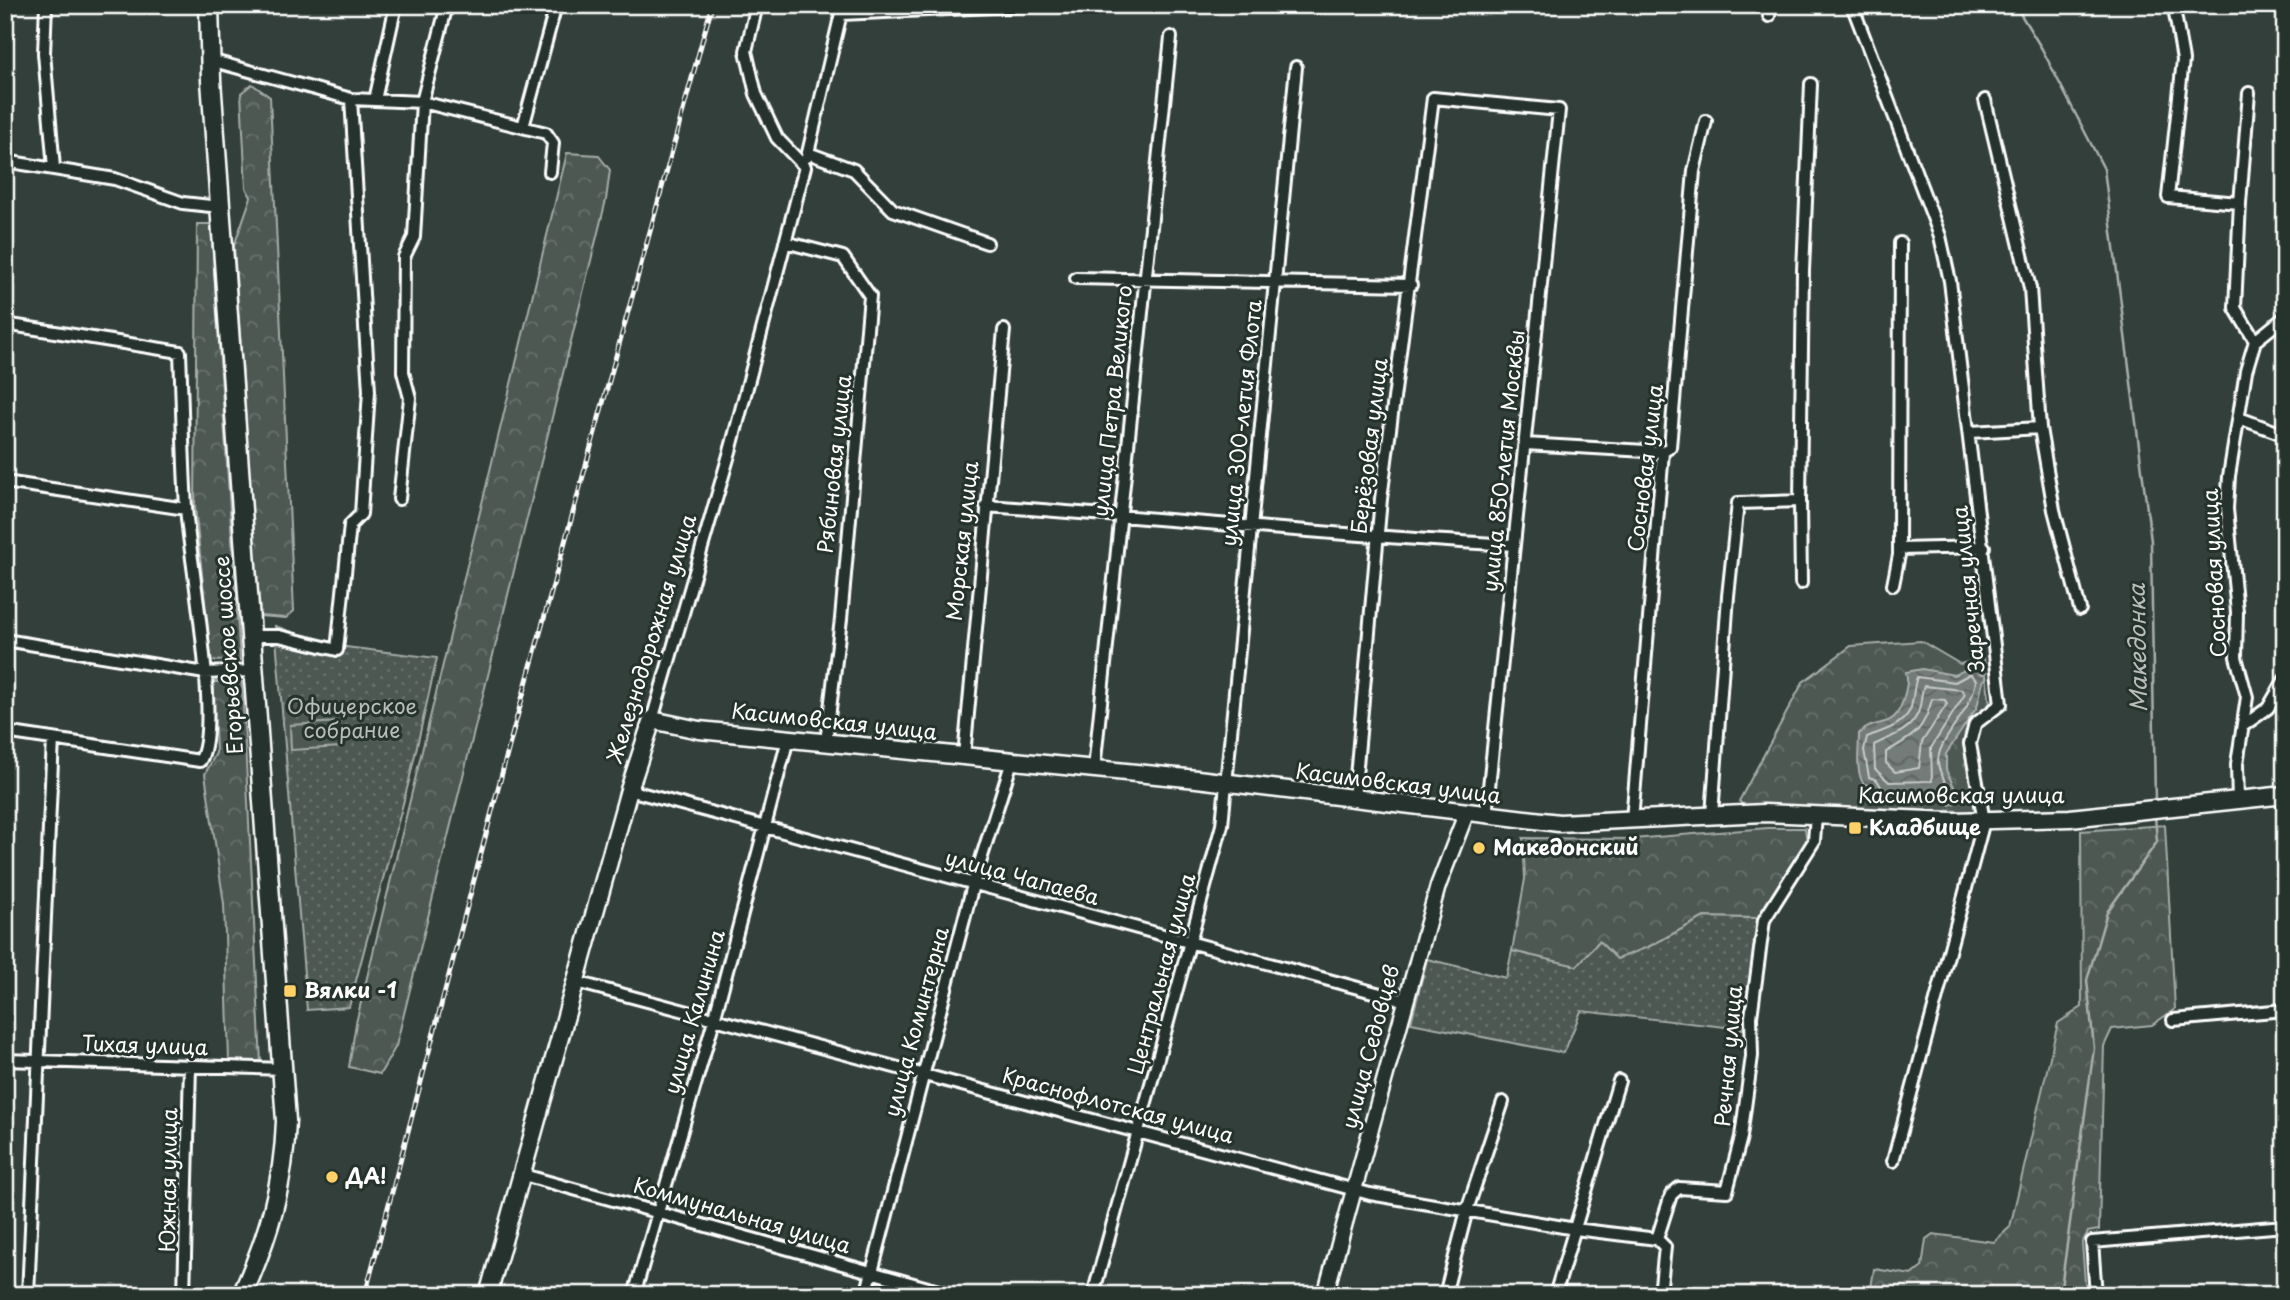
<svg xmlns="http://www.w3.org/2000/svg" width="2290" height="1300" viewBox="0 0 2290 1300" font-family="'Playpen Sans',sans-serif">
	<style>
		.grass { fill: url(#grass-dots); stroke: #a6aca9; stroke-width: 2 }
		.forest { fill: url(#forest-crowns); stroke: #a6aca9; stroke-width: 2 }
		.garden { fill: #4d5853; stroke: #a6aca9; stroke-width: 2 }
		.water { fill: url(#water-waves); stroke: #abb0ae; stroke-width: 2 }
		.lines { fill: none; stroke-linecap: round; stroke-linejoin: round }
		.shore { stroke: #c7cac9; stroke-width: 2 }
		.stream { stroke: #abb0ae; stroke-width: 2.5 }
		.minor-casing { stroke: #fff; stroke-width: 16 }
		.tertiary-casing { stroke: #fff; stroke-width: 19 }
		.secondary-casing { stroke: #fff; stroke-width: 21 }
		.primary-casing { stroke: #fff; stroke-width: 23 }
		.minor { stroke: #26332d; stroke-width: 10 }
		.tertiary { stroke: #26332d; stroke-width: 14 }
		.secondary { stroke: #26332d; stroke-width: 16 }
		.primary { stroke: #26332d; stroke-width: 18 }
		.rail-casing { stroke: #fff; stroke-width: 5 }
		.rail { stroke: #26332d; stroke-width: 2.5; stroke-dasharray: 8; stroke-linecap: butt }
		.poi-dot { fill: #ffd166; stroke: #26332d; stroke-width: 2.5 }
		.labels { text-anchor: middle; stroke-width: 6; stroke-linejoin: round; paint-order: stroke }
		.street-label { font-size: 21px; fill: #fff; stroke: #26332d }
		.park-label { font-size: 21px; fill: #b8bcba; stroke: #26332d }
		.poi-label { font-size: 21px; font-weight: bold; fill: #fff; stroke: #26332d; text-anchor: start }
		.water-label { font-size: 23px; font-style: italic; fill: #b9bdbc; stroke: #26332d }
	</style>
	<defs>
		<pattern id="grass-dots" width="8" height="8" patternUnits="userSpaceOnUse" patternTransform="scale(1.75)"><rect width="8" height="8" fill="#4d5853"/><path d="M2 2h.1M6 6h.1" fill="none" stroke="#68716d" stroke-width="1.8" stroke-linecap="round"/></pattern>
		<pattern id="forest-crowns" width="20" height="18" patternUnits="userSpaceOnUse" patternTransform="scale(1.75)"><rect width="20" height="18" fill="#4d5853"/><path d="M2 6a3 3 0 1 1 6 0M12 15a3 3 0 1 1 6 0" fill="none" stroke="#68716d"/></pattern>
		<pattern id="water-waves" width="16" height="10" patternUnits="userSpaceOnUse" patternTransform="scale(1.75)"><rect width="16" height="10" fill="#737b78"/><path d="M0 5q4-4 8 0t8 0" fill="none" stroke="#606462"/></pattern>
	</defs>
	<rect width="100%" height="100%" fill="#333f3a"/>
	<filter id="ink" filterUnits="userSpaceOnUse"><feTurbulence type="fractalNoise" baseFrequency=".0143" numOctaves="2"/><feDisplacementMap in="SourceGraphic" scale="14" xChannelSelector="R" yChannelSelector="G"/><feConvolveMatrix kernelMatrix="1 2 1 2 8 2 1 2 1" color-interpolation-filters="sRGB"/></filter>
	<g filter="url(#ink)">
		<path class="grass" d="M 275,626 L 329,645 L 437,658 L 409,781 L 349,1007 L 307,1010 Z
			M 1704,917 L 1759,918 L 1743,1029 L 1581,1011 L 1564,1053 L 1411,1023 L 1427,959 L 1506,978 L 1512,951 L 1577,966 L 1599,941 L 1648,947 Z"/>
		<path class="forest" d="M 252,84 L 270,97 L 294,611 L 286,618 L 259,616 L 234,246 L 251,197 L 246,188 L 241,93 Z
			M 567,153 L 598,155 L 610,170 L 606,200 L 396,1046 L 380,1074 L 349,1067 L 356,1023 Z
			M 197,224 L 211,224 L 240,660 L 211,661 L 195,507 Z
			M 1921,641 L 1960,664 L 1984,658 L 1990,705 C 1949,740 1969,770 1979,816 L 1744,806 L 1739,801 L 1803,682 L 1851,646 Z
			M 213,682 L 242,682 L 261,1063 L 229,1061 L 224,904 L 205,774 L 216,753 Z
			M 2165,825 L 2175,1009 L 2152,1025 L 2112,1029 L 2104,1046 L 2099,1230 L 2088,1232 L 2082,1243 L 2086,1295 L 1870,1295 L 1874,1269 L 1912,1275 L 1922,1267 L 1926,1239 L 1933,1234 L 1994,1242 L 2010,1227 L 2058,1023 L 2082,1007 L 2081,831 Z
			M 1768,828 L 1805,828 L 1807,843 L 1759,918 L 1704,917 L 1648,947 L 1617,959 L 1599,941 L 1577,966 L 1512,951 L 1525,879 L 1523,838 L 1632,839 Z"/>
		<path class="garden" d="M 339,722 L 341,747 L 291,750 L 290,725 Z
			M 1317,772 L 1347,776 L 1345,788 L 1315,784 Z"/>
		<path class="water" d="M 1979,664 L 1980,673 L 1986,675 L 1986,679 L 1983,681 L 1977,707 L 1946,754 L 1946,770 L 1961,801 L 1950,805 C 1929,791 1899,799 1876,796 L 1872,786 L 1864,784 C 1855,772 1859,750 1859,734 C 1878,714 1895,736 1905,693 C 1907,684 1908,681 1906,672 L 1922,669 L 1954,675 Z"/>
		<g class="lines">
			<path class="shore" d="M 1970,674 L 1976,680 C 1972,714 1937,738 1938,763 C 1939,775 1948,783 1949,793 L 1883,790 L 1877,780 L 1869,777 L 1864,750 L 1867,737 C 1881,731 1902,727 1910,710 C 1914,700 1913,687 1917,677 L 1955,682 Z
				M 1924,686 L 1962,690 L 1965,694 L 1931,748 L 1932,781 L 1889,782 L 1875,769 L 1874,745 C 1889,737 1909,732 1917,715 C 1922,706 1920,696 1924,686 Z
				M 1932,699 L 1945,700 L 1947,704 L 1922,742 L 1919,768 L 1895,772 L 1886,763 L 1886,752 C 1914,736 1924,731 1932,699 Z"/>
			<path class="stream" d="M 2015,5 L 2042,49 L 2104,169 L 2151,541 L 2155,802
				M 2060,1295 L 2094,1048 L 2087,980 L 2107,912 L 2157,842 L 2155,816"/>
			<defs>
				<path id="minor" d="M 46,5 L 44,53 L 54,168
					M 1852,5 L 1940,236 L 1950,281 L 2001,704 L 1975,724 L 1970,744 L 1984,821 L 1893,1161
					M 2178,5 L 2174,8 L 2183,60 L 2168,197 L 2240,203 L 2235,308 L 2255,341
					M 841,14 L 1034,5
					M 1769,16 L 1771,5
					M 210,60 L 351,99 L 422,102 L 546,133 L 553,143 L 550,172
					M 375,100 L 396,5
					M 1985,100 L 2030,288 L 2040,428
					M 523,127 L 556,5
					M 808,153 L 854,170 L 893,210 L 987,243
					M 807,157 L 843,5
					M 5,161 L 115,179 L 183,203 L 220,207
					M 2240,203 L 2249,93
					M 785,242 L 843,257 L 870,296 L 841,619 L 826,742
					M 1076,278 L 1411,285
					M 5,324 L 180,352 C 182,403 183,455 186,507 C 189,558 222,725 200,761 L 5,732
					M 2239,418 L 2285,435
					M 1970,432 L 2040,428 L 2054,510 L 2080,609
					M 1525,444 L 1663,452
					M 5,482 L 186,509
					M 399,499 L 410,398 L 403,372 L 404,257 L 414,237 L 422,102 L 447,5
					M 1800,501 L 1803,271 L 1811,84
					M 986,506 C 1162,518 1338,536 1514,545
					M 1899,549 L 1984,547
					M 1893,585 L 1899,555 L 1900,243
					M 250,636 L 279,636 L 337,650 L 350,525 L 361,514 L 369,391 L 351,99
					M 5,640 L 205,673 L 253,671
					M 652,720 L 731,448 L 805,167 L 777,138 L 756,94 L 746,51 L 757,5
					M 2243,726 L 2268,708 L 2285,679
					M 964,756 L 1004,330
					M 1094,769 L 1171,37
					M 629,790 L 1406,1001
					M 1354,799 L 1381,499 L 1433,98 L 1559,110 L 1486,816
					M 2238,801 L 2237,764 L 2247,697 L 2236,657 L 2237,612 L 2227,509 L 2229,476 L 2246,371 L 2255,341 L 2285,317
					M 1712,815 L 1728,596 L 1738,503 L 1800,501 L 1801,583
					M 1632,820 L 1663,452 L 1670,447 L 1694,171 L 1706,121
					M 576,982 L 1370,1194 L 1575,1229 L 1657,1239
					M 2173,1020 L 2285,1010
					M 5,1060 L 284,1069
					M 520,1174 L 953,1295
					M 28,1295 L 53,739
					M 184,1295 L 190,1066
					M 634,1295 L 714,1020 L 788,739
					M 866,1295 L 973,885 L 1012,761
					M 1093,1295 L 1222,825 L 1296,67
					M 1445,1295 L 1467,1210 L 1503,1102
					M 1555,1295 L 1619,1081
					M 1660,1295 L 1665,1247 L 1657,1239 L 1671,1195 L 1679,1188 L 1727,1191 L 1741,1137 L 1752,1056 L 1751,1017 L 1764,920 L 1814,841 L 1816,816
					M 2096,1295 L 2092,1242 L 2285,1226"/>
				<path id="tertiary" d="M 1325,1295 L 1438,886 L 1466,814"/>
				<path id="secondary" d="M 488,1295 L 629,790 L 652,720 L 699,730 L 1197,779 L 1559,823 L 1764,813 L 1952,821 L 2070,818 L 2285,795"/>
				<path id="primary" d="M 209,5 L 211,80 L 286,1121 C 284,1184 268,1238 242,1295"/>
			</defs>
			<use href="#minor" class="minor-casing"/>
			<use href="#tertiary" class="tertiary-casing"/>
			<use href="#secondary" class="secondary-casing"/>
			<use href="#primary" class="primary-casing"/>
			<use href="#minor" class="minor"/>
			<use href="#tertiary" class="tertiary"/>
			<use href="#secondary" class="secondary"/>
			<use href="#primary" class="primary"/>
			<defs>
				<path id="rail" d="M 365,1295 L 511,739 L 712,5"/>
			</defs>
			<use href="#rail" class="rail-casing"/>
			<use href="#rail" class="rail"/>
		</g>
	</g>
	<g class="poi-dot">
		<rect x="1848" y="821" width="14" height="14" rx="3.5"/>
		<circle cx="1479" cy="848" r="7"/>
		<rect x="283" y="984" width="14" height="14" rx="3.5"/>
		<circle cx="332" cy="1177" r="7"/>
	</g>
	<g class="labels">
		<g class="street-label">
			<text transform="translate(1113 401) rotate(-84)" y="7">улица Петра Великого</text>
			<text transform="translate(1242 423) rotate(-84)" y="7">улица 300-летия Флота</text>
			<text transform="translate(1370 446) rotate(-83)" y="7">Берёзовая улица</text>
			<text transform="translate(1504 461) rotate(-84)" y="7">улица 850-летия Москвы</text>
			<text transform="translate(835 464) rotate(-84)" y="7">Рябиновая улица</text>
			<text transform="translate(1646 468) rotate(-83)" y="7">Сосновая улица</text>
			<text transform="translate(963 541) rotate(-84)" y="7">Морская улица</text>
			<text transform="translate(2215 573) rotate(-93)" y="7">Сосновая улица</text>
			<text transform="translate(1969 589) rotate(-96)" y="7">Заречная улица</text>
			<text transform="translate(652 639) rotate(-73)" y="7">Железнодорожная улица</text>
			<text transform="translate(229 655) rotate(-94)" y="7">Егорьевское шоссе</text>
			<text transform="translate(834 722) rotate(6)" y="7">Касимовская улица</text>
			<text transform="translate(1398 784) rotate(7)" y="7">Касимовская улица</text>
			<text x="1961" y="803">Касимовская улица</text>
			<text transform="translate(1022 878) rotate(15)" y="7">улица Чапаева</text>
			<text transform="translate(1162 974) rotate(-75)" y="7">Центральная улица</text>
			<text transform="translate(695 1012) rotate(-74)" y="7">улица Калинина</text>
			<text transform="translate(917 1022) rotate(-75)" y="7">улица Коминтерна</text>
			<text transform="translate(145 1046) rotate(2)" y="7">Тихая улица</text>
			<text transform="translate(1371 1047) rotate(-75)" y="7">улица Седовцев</text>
			<text transform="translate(1729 1056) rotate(-85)" y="7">Речная улица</text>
			<text transform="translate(1118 1106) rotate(15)" y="7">Краснофлотская улица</text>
			<text transform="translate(169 1180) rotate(-89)" y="7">Южная улица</text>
			<text transform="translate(742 1216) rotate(16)" y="7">Коммунальная улица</text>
		</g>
		<g class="park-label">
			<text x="352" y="714">Офицерское<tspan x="352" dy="24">собрание</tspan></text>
		</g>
		<g class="poi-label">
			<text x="1869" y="835">Кладбище</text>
			<text x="1493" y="855">Македонский</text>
			<text x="304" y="998">Вялки -1</text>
			<text x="346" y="1184">ДА!</text>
		</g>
		<g class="water-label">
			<text transform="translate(2138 648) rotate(-91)" y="8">Македонка</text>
		</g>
	</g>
	<rect width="2290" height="1300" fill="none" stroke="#26332d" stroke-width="28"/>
	<rect x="14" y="14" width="2262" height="1272" fill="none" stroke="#fff" stroke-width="2.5" filter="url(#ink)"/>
</svg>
